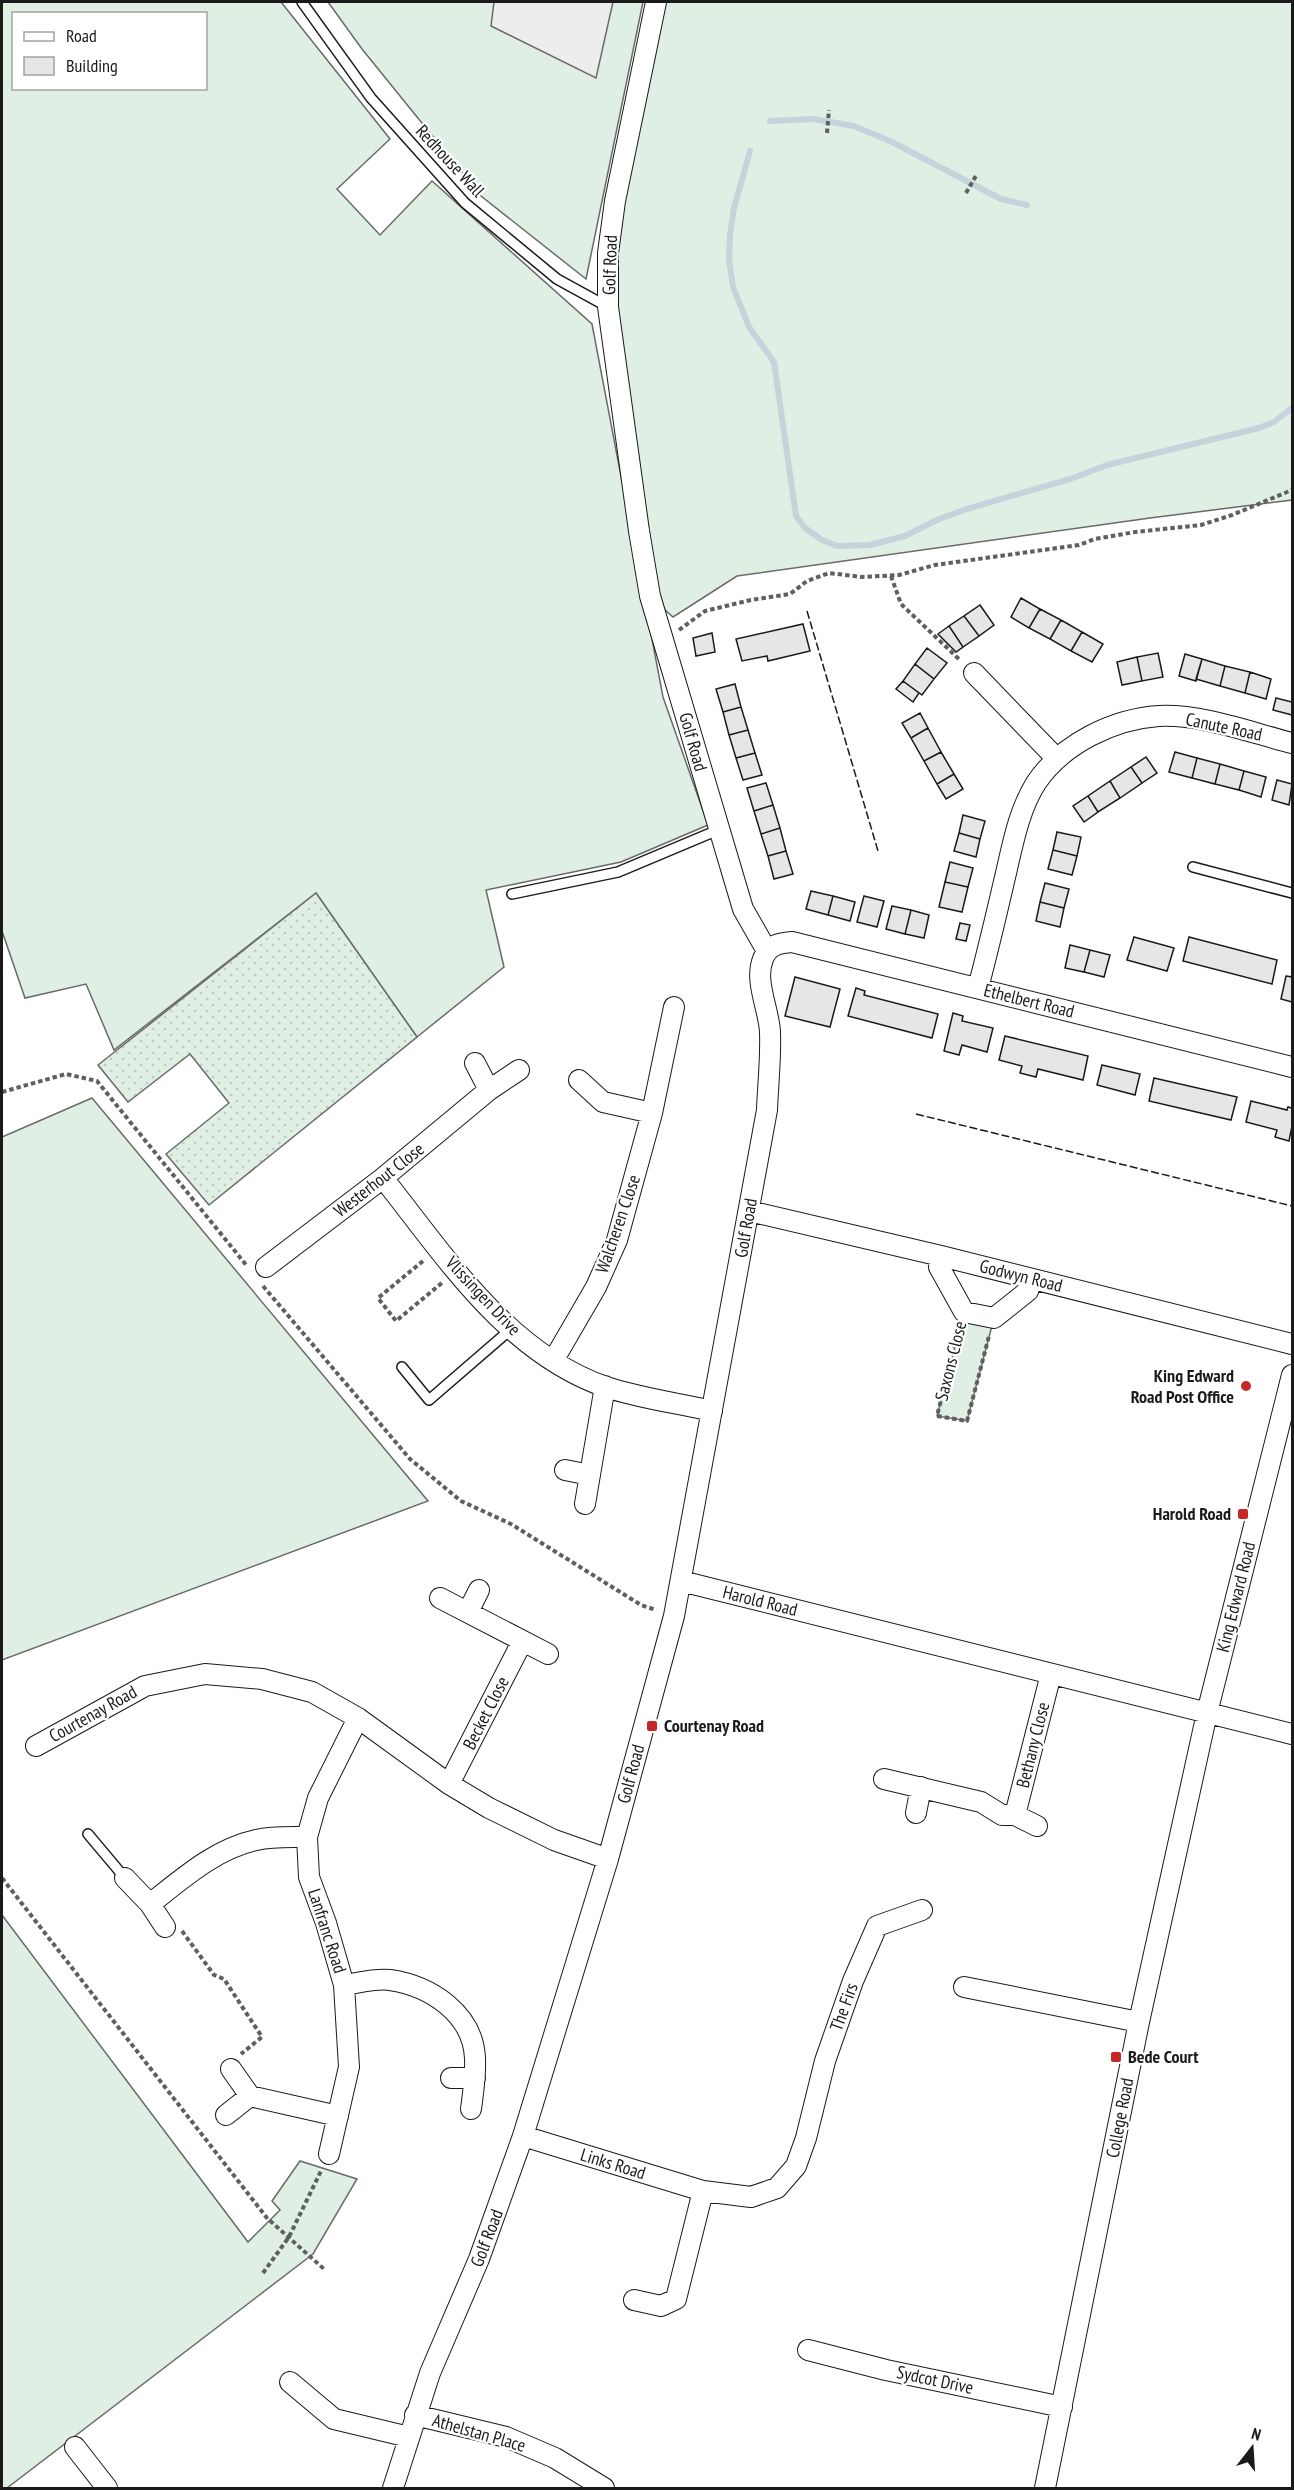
<svg xmlns="http://www.w3.org/2000/svg" width="1294" height="2490" viewBox="0 0 1294 2490" font-family="'PT Sans Narrow',sans-serif">
	<style>
		.grass { fill: #e0efe3; stroke: #6a6a6a; stroke-width: 1.5; fill-rule: evenodd }
		.garden { fill: url(#garden-dots); stroke: #6a6a6a; stroke-width: 1.5 }
		.parking { fill: #ededed; stroke: #6a6a6a; stroke-width: 1.5 }
		.lines { fill: none; stroke-linecap: round; stroke-linejoin: round }
		.stream { stroke: #c6d2dc; stroke-width: 6 }
		.building { fill: #e6e6e6; stroke: #1a1a1a; stroke-width: 1.5 }
		.lane-casing { stroke: #1a1a1a; stroke-width: 12 }
		.street-casing { stroke: #1a1a1a; stroke-width: 22 }
		.path { stroke: #5f5f5f; stroke-width: 4; stroke-dasharray: 4.5 3; stroke-linecap: butt }
		.lane { stroke: #fff; stroke-width: 9 }
		.street { stroke: #fff; stroke-width: 20 }
		.fence { stroke: #1a1a1a; stroke-width: 1.5; stroke-dasharray: 8 3; stroke-linecap: butt }
		.poi-dot { fill: #c62828; stroke: #fff; stroke-width: 2 }
		.labels { text-anchor: middle; stroke-width: 4.5; stroke-linejoin: round; paint-order: stroke }
		.street-label { font-size: 18px; fill: #1a1a1a; stroke: #fff }
		.poi-label { font-size: 18px; font-weight: bold; fill: #1a1a1a; stroke: #fff; text-anchor: end }
	</style>
	<defs>
		<pattern id="garden-dots" width="8" height="8" patternUnits="userSpaceOnUse" patternTransform="scale(1.5)"><rect width="8" height="8" fill="#e0efe3"/><path d="M2 2h.1M6 6h.1" fill="none" stroke="#c0ccc2" stroke-width="1.8" stroke-linecap="round"/></pattern>
	</defs>
	<rect width="100%" height="100%" fill="#fff"/>
	<path class="grass" d="M 2,2 L 281,2 L 390,139 L 337,189 L 380,235 L 432,181 L 592,324 L 663,697 L 708,825 L 621,862 L 486,890 L 504,967 L 417,1037 L 316,893 L 114,1050 L 86,984 L 25,998 L 2,931 ZM 14,14 L 206,14 L 206,88 L 14,88 Z
		M 328,2 L 643,2 L 586,279 L 481,196 L 362,49 Z
		M 662,2 L 1292,2 L 1292,500 L 1150,518 L 737,576 L 673,617 L 664,609 L 654,579 L 613,286 L 626,170 Z
		M 92,1098 L 428,1501 L 2,1660 L 2,1137 Z
		M 964,1312 L 994,1318 L 967,1421 L 937,1416 Z
		M 2,1915 L 248,2242 L 280,2210 L 272,2201 L 300,2161 L 357,2179 L 313,2254 L 7,2488 L 2,2488 Z"/>
	<path class="garden" d="M 316,893 L 417,1037 L 209,1205 L 166,1154 L 229,1103 L 190,1054 L 128,1102 L 98,1065 Z"/>
	<path class="parking" d="M 494,2 L 613,2 L 596,78 L 491,26 Z"/>
	<g class="lines">
		<path class="stream" d="M 770,121 L 813,119 L 854,126 L 892,142 L 1001,199 L 1027,205
			M 750,151 L 734,208 L 730,235 L 729,259 L 733,287 L 749,327 L 774,362 L 796,516 L 805,528 L 822,540 L 837,546 L 870,545 L 905,536 L 939,519 L 967,509 L 1070,479 L 1107,465 L 1259,428 L 1274,422 L 1292,408"/>
	</g>
	<path class="building" d="M 1021,598 L 1040,609 L 1029,628 L 1011,617 Z
		M 980,605 L 994,625 L 979,636 L 964,616 Z
		M 1040,609 L 1061,620 L 1050,639 L 1029,628 Z
		M 964,616 L 979,636 L 963,647 L 949,626 Z
		M 1061,620 L 1082,632 L 1071,651 L 1050,639 Z
		M 803,624 L 810,651 L 768,661 L 767,656 L 742,661 L 736,639 Z
		M 949,626 L 963,647 L 956,652 L 938,634 Z
		M 1082,632 L 1103,644 L 1092,662 L 1071,651 Z
		M 712,633 L 715,652 L 696,656 L 693,638 Z
		M 927,648 L 947,663 L 934,679 L 915,664 Z
		M 1158,653 L 1163,677 L 1142,681 L 1137,657 Z
		M 1185,654 L 1202,659 L 1196,681 L 1179,676 Z
		M 1137,657 L 1142,681 L 1122,685 L 1117,662 Z
		M 1202,659 L 1225,666 L 1220,686 L 1196,679 Z
		M 915,664 L 934,679 L 922,695 L 903,681 Z
		M 1225,666 L 1250,672 L 1245,693 L 1220,686 Z
		M 1250,672 L 1271,679 L 1266,699 L 1245,693 Z
		M 903,681 L 919,693 L 913,702 L 896,689 Z
		M 735,684 L 741,707 L 723,712 L 716,689 Z
		M 1276,698 L 1292,702 L 1292,715 L 1273,710 Z
		M 741,707 L 748,730 L 729,735 L 723,712 Z
		M 920,713 L 928,728 L 911,738 L 902,723 Z
		M 928,728 L 941,752 L 924,761 L 911,738 Z
		M 748,730 L 755,753 L 736,758 L 729,735 Z
		M 941,752 L 954,774 L 937,784 L 924,761 Z
		M 1175,752 L 1197,758 L 1192,778 L 1169,772 Z
		M 755,753 L 762,775 L 743,780 L 736,758 Z
		M 1146,757 L 1157,773 L 1142,783 L 1131,767 Z
		M 1197,758 L 1220,764 L 1215,784 L 1192,778 Z
		M 1220,764 L 1244,771 L 1239,790 L 1215,784 Z
		M 1131,767 L 1142,783 L 1120,798 L 1110,781 Z
		M 1244,771 L 1266,777 L 1261,797 L 1239,790 Z
		M 954,774 L 963,789 L 946,799 L 937,784 Z
		M 1277,780 L 1292,784 L 1289,805 L 1272,800 Z
		M 1110,781 L 1120,798 L 1098,812 L 1088,796 Z
		M 766,783 L 773,805 L 754,811 L 747,788 Z
		M 1088,796 L 1098,812 L 1084,822 L 1073,806 Z
		M 773,805 L 780,828 L 761,834 L 754,811 Z
		M 963,815 L 985,821 L 980,839 L 959,833 Z
		M 780,828 L 786,851 L 768,856 L 761,834 Z
		M 1057,832 L 1081,837 L 1077,856 L 1053,850 Z
		M 959,833 L 980,839 L 976,857 L 954,851 Z
		M 1053,850 L 1077,856 L 1072,875 L 1048,869 Z
		M 786,851 L 793,874 L 774,879 L 768,856 Z
		M 950,862 L 973,868 L 968,887 L 945,882 Z
		M 945,882 L 968,887 L 962,912 L 939,907 Z
		M 1045,883 L 1069,889 L 1064,908 L 1040,902 Z
		M 811,891 L 833,896 L 828,915 L 806,909 Z
		M 833,896 L 855,902 L 850,921 L 828,915 Z
		M 864,896 L 884,901 L 877,927 L 857,922 Z
		M 1040,902 L 1064,908 L 1060,927 L 1036,921 Z
		M 892,906 L 911,910 L 905,934 L 886,929 Z
		M 911,910 L 929,915 L 924,938 L 905,934 Z
		M 960,923 L 970,925 L 966,941 L 956,939 Z
		M 1134,937 L 1174,948 L 1167,971 L 1127,960 Z
		M 1189,937 L 1277,960 L 1272,984 L 1183,961 Z
		M 1070,945 L 1090,950 L 1084,972 L 1065,968 Z
		M 1090,950 L 1110,955 L 1104,977 L 1084,972 Z
		M 1286,976 L 1292,977 L 1292,1002 L 1281,999 Z
		M 795,977 L 840,989 L 830,1027 L 785,1016 Z
		M 856,988 L 865,991 L 864,995 L 938,1014 L 932,1038 L 848,1016 Z
		M 953,1013 L 963,1016 L 962,1021 L 993,1028 L 987,1052 L 962,1045 L 959,1055 L 944,1051 Z
		M 1005,1036 L 1088,1056 L 1083,1080 L 1038,1069 L 1036,1077 L 1020,1073 L 1022,1066 L 999,1060 Z
		M 1102,1065 L 1140,1074 L 1135,1095 L 1097,1085 Z
		M 1154,1078 L 1237,1097 L 1231,1120 L 1149,1101 Z
		M 1251,1101 L 1287,1110 L 1288,1107 L 1292,1108 L 1292,1126 L 1289,1141 L 1275,1137 L 1277,1130 L 1246,1122 Z"/>
	<g class="lines">
		<defs>
			<path id="lane" d="M 302,2 L 371,98 L 465,203 L 557,279 L 608,307
				M 1193,867 L 1292,893
				M 512,894 L 618,872 L 718,830
				M 402,1367 L 429,1400 L 510,1330
				M 88,1834 L 125,1878"/>
			<path id="street" d="M 656,2 L 615,201 L 608,253 L 608,307 L 639,531 L 650,596 L 743,909 L 767,951
				M 974,673 L 1056,758
				M 978,988 C 988,950 997,912 1006,873 C 1013,843 1019,810 1036,783 C 1062,744 1113,719 1159,716 C 1202,714 1252,733 1292,743
				M 475,1063 L 489,1090
				M 579,1080 L 603,1102 L 652,1113
				M 383,1178 C 445,1256 507,1353 606,1387 C 639,1398 677,1403 712,1411
				M 749,1211 L 941,1256 L 1292,1344
				M 941,1256 L 939,1267 L 964,1312 L 994,1318 L 1028,1291 L 1032,1279
				M 266,1267 L 383,1178 L 489,1090 L 519,1070
				M 553,1361 L 596,1287 L 617,1240 L 652,1113 L 674,1007
				M 565,1470 L 590,1475
				M 585,1504 L 605,1386
				M 681,1581 L 1292,1734
				M 440,1598 L 548,1654
				M 468,1612 L 479,1590
				M 36,1746 L 145,1686 L 205,1674 L 262,1679 L 312,1692 L 358,1718 L 449,1784 L 489,1808 L 554,1840 L 608,1859
				M 884,1779 L 981,1802 L 1002,1815 L 1015,1815 L 1051,1674
				M 449,1784 L 522,1642
				M 916,1813 L 921,1787
				M 1015,1815 L 1037,1826
				M 125,1878 L 150,1904 L 165,1927
				M 150,1904 C 182,1879 215,1849 256,1840 C 272,1836 291,1837 307,1837
				M 344,1985 C 358,1983 376,1978 390,1980 C 431,1986 473,2014 475,2058 C 476,2075 473,2093 471,2109
				M 964,1987 L 1139,2022
				M 231,2069 L 250,2096
				M 451,2078 L 475,2078
				M 226,2115 L 250,2096 L 338,2116
				M 523,2136 L 703,2191 L 751,2197 L 777,2188 L 796,2166 L 806,2138 L 825,2061 L 853,1981 L 877,1926 L 922,1910
				M 329,2154 L 349,2067 L 344,1985 L 326,1923 L 309,1877 L 307,1837 L 318,1798 L 358,1718
				M 634,2300 L 661,2306 L 676,2299 L 703,2191
				M 808,2350 L 886,2370 L 1062,2407
				M 290,2382 L 334,2419 L 409,2437
				M 415,2415 L 506,2437 L 555,2458 L 604,2488
				M 75,2447 L 107,2488
				M 393,2488 L 430,2373 L 479,2259 L 523,2136 L 608,1859 L 674,1616 L 767,1110 C 768,1084 771,1058 770,1032 C 769,1009 754,981 763,959 C 768,945 779,943 792,942 L 1292,1067
				M 1045,2488 L 1139,2022 L 1207,1713 L 1292,1375"/>
		</defs>
		<use href="#lane" class="lane-casing"/>
		<use href="#street" class="street-casing"/>
		<path class="path" d="M 827,133 L 829,110
			M 966,193 L 977,174
			M 891,576 L 901,604 L 961,661
			M 679,630 L 705,611 L 751,600 L 790,594 L 807,581 L 829,573 L 862,577 L 899,575 L 935,565 L 1079,545 L 1095,539 L 1135,532 L 1201,525 L 1232,515 L 1292,490
			M 2,1092 L 66,1074 L 97,1081 L 247,1266
			M 423,1261 L 378,1298 L 396,1321 L 443,1282
			M 263,1286 L 410,1459 L 461,1501 L 511,1524 L 641,1605 L 656,1610
			M 959,1329 L 937,1416 L 967,1421 L 989,1336
			M 2,1878 L 267,2218 L 324,2269
			M 182,1931 L 214,1975 L 224,1979 L 262,2037 L 241,2054
			M 263,2273 L 289,2237 L 321,2171"/>
		<use href="#lane" class="lane"/>
		<use href="#street" class="street"/>
		<path class="fence" d="M 807,611 L 878,851
			M 916,1114 L 1292,1206"/>
	</g>
	<g class="poi-dot">
		<circle cx="1246" cy="1386" r="6"/>
		<rect x="1237" y="1508" width="12" height="12" rx="3"/>
		<rect x="646" y="1720" width="12" height="12" rx="3"/>
		<rect x="1110" y="2051" width="12" height="12" rx="3"/>
	</g>
	<g class="labels">
		<g class="street-label">
			<text transform="translate(450 161) rotate(47)" y="6">Redhouse Wall</text>
			<text transform="translate(610 265) rotate(-88)" y="6">Golf Road</text>
			<text transform="translate(1224 727) rotate(12)" y="6">Canute Road</text>
			<text transform="translate(693 742) rotate(74)" y="6">Golf Road</text>
			<text transform="translate(1029 1001) rotate(14)" y="6">Ethelbert Road</text>
			<text transform="translate(379 1180) rotate(-38)" y="6">Westerhout Close</text>
			<text transform="translate(618 1224) rotate(-71)" y="6">Walcheren Close</text>
			<text transform="translate(746 1228) rotate(-80)" y="6">Golf Road</text>
			<text transform="translate(1021 1276) rotate(14)" y="6">Godwyn Road</text>
			<text transform="translate(483 1296) rotate(47)" y="6">Vlissingen Drive</text>
			<text transform="translate(951 1361) rotate(-76)" y="6">Saxons Close</text>
			<text transform="translate(1236 1597) rotate(-76)" y="6">King Edward Road</text>
			<text transform="translate(760 1601) rotate(14)" y="6">Harold Road</text>
			<text transform="translate(486 1713) rotate(-63)" y="6">Becket Close</text>
			<text transform="translate(93 1714) rotate(-29)" y="6">Courtenay Road</text>
			<text transform="translate(1033 1745) rotate(-76)" y="6">Bethany Close</text>
			<text transform="translate(631 1774) rotate(-75)" y="6">Golf Road</text>
			<text transform="translate(327 1931) rotate(72)" y="6">Lanfranc Road</text>
			<text transform="translate(844 2007) rotate(-70)" y="6">The Firs</text>
			<text transform="translate(1120 2118) rotate(-79)" y="6">College Road</text>
			<text transform="translate(613 2164) rotate(17)" y="6">Links Road</text>
			<text transform="translate(487 2238) rotate(-69)" y="6">Golf Road</text>
			<text transform="translate(935 2380) rotate(12)" y="6">Sydcot Drive</text>
			<text transform="translate(479 2433) rotate(16)" y="6">Athelstan Place</text>
		</g>
		<g class="poi-label">
			<text x="1234" y="1382">King Edward<tspan x="1234" dy="21">Road Post Office</tspan></text>
			<text x="1231" y="1520">Harold Road</text>
			<text x="664" y="1732" text-anchor="start">Courtenay Road</text>
			<text x="1128" y="2063" text-anchor="start">Bede Court</text>
		</g>
	</g>
	<rect width="1294" height="2490" fill="none" stroke="#1a1a1a" stroke-width="6"/>
	<rect x="12" y="12" width="195" height="78" fill="#ffffff" stroke="#a3a3a3" stroke-width="1.5"/>
	<rect x="24" y="32" width="30" height="9" fill="#ffffff" stroke="#a3a3a3" stroke-width="1.5"/>
	<text x="66" y="42" font-size="18" fill="#1a1a1a">Road</text>
	<rect x="24" y="57" width="30" height="18" fill="#e6e6e6" stroke="#a3a3a3" stroke-width="1.5"/>
	<text x="66" y="72" font-size="18" fill="#1a1a1a">Building</text>
	<g transform="translate(1252 2448) rotate(17)" stroke="#ffffff" stroke-width="4.5" paint-order="stroke">
	<path d="M0-4.5L10 22L0 15L-10 22Z" fill="#1a1a1a"/>
	<text y="-9" font-size="16" font-weight="bold" text-anchor="middle" fill="#1a1a1a">N</text>
	</g>
</svg>
